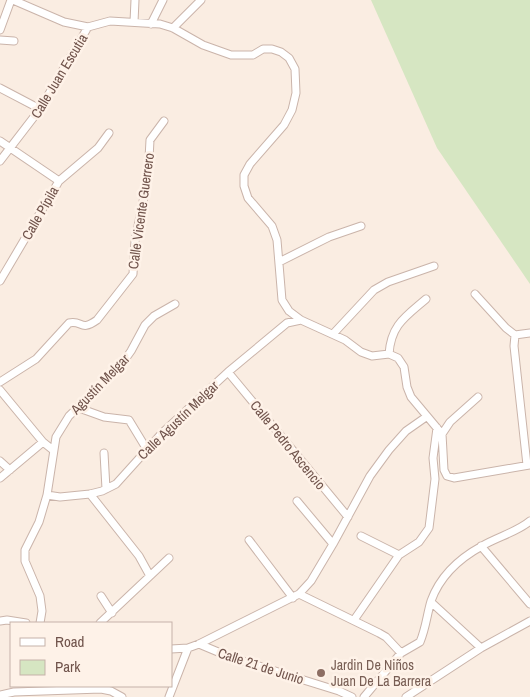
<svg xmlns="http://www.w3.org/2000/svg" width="530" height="697" viewBox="0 0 530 697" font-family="'Archivo Narrow',sans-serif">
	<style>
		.green { fill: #d6e6c2 }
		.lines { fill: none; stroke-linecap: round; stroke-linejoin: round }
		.street-casing { stroke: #cab4aa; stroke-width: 9 }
		.street { stroke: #fff; stroke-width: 7 }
		.education-dot { fill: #8d6e63; stroke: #fef2e8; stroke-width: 2 }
		.labels { text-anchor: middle; stroke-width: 5; stroke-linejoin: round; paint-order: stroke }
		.street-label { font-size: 14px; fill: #70534b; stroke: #fef2e8 }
		.education-label { font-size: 14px; fill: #785e54; stroke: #fef2e8; text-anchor: start }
	</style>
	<rect width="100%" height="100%" fill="#faede2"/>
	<path class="green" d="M 371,0 L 530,0 L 530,284 L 437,148 Z"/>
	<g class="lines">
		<defs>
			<path id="street" d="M 13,0 L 64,22 L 88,27
				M 134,22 L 135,0
				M 151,24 L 163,0
				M 173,28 L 201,0
				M 0,30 L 11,0
				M 0,40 L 14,41
				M 0,88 L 40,109
				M 0,141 L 59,181
				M 0,161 L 40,109 L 88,27 L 110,21 L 160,24 L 173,28 L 203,45 L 231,55 L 253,55 L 263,49 L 272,49 L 281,52 L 289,58 L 295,69 L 296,93 L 292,110 L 284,125 L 250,164 L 244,175 L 244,186 L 248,198 L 272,226 L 277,240 L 282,300 L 289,311 L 301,320 L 345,340 L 361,352 L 372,356 L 389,354 L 398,358 L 404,367 L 407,387 L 411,397 L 442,434 L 444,470 L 447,476 L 454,478 L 530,465
				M 279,262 L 329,237 L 361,226
				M 0,281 L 59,181 L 98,148 L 109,133
				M 475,294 L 506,328 L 515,335 L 530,333
				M 333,334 L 374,290 L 388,282 L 434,266
				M 515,335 L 514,346 L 527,465
				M 389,354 C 391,325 405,317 426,299
				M 228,372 L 348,517
				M 0,382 L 36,359 L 69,323 C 83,320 80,332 97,320 L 133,274 L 135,241 L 148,177 L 150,140 L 164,121
				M 0,390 L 43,442 L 53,450
				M 79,408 L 104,417 L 129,420 L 146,448
				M 442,434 L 450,422 L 478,397
				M 104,453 L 106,489
				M 0,461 L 10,470
				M 0,478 L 43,442
				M 90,494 L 139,556 L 150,576
				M 47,495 L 60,497 L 90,494 L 102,491 L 116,484 L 162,433 L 228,372 L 287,323 L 301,320
				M 297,501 L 333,544
				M 361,536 L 399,555
				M 249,540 L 293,598
				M 481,546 L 530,604
				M 299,594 L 379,633 L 386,637 L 401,653
				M 101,596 L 112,613
				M 431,602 L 481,648
				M 354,620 L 399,555 L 419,542 L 429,528 L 435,479 L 433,458 L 437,428
				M 0,621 L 7,620 L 26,623
				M 40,623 L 42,611 L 40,596 L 25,561 L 25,550 L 39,522 L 47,495 L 56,437 L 69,416 L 119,368 L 131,351 L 145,325 L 154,316 L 175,304
				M 100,623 L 169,558
				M 199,644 L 230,657 L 339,691 L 352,697
				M 171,649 L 188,648 L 199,644 L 299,594 L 311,581 L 333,544 L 370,476 L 389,450 L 406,431 L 426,417
				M 0,695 L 14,692 L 101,689 L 111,691 L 122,697
				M 169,697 L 188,648
				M 364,697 L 401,653 L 420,642 C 426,628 427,614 431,601 C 440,576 460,558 482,546 C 497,537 517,532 530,521
				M 406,697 L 481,648 L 530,621"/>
		</defs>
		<use href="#street" class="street-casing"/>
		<use href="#street" class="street"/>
	</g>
	<circle class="education-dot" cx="321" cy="673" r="5"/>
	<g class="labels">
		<g class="street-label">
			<text transform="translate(59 76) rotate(-59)" y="5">Calle Juan Escutia</text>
			<text transform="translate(141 211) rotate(-82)" y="5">Calle Vicente Guerrero</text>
			<text transform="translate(40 213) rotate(-60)" y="5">Calle Pípila</text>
			<text transform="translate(100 384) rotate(-46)" y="5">Agustín Melgar</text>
			<text transform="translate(178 420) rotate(-44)" y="5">Calle Agustín Melgar</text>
			<text transform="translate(288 445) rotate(51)" y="5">Calle Pedro Ascencio</text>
			<text transform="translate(261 666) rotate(18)" y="5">Calle 21 de Junio</text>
		</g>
		<g class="education-label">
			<text x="331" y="670">Jardin De Niños<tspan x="331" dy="16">Juan De La Barrera</tspan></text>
		</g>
	</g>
	<rect x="10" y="622" width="162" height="65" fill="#fef2e8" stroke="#c5b2a9"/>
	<rect x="20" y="638" width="25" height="8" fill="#ffffff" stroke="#c5b2a9"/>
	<text x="55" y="647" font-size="15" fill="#70534b">Road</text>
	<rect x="20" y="660" width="25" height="15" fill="#d6e6c2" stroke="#c5b2a9"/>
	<text x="55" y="672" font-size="15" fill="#70534b">Park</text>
</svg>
